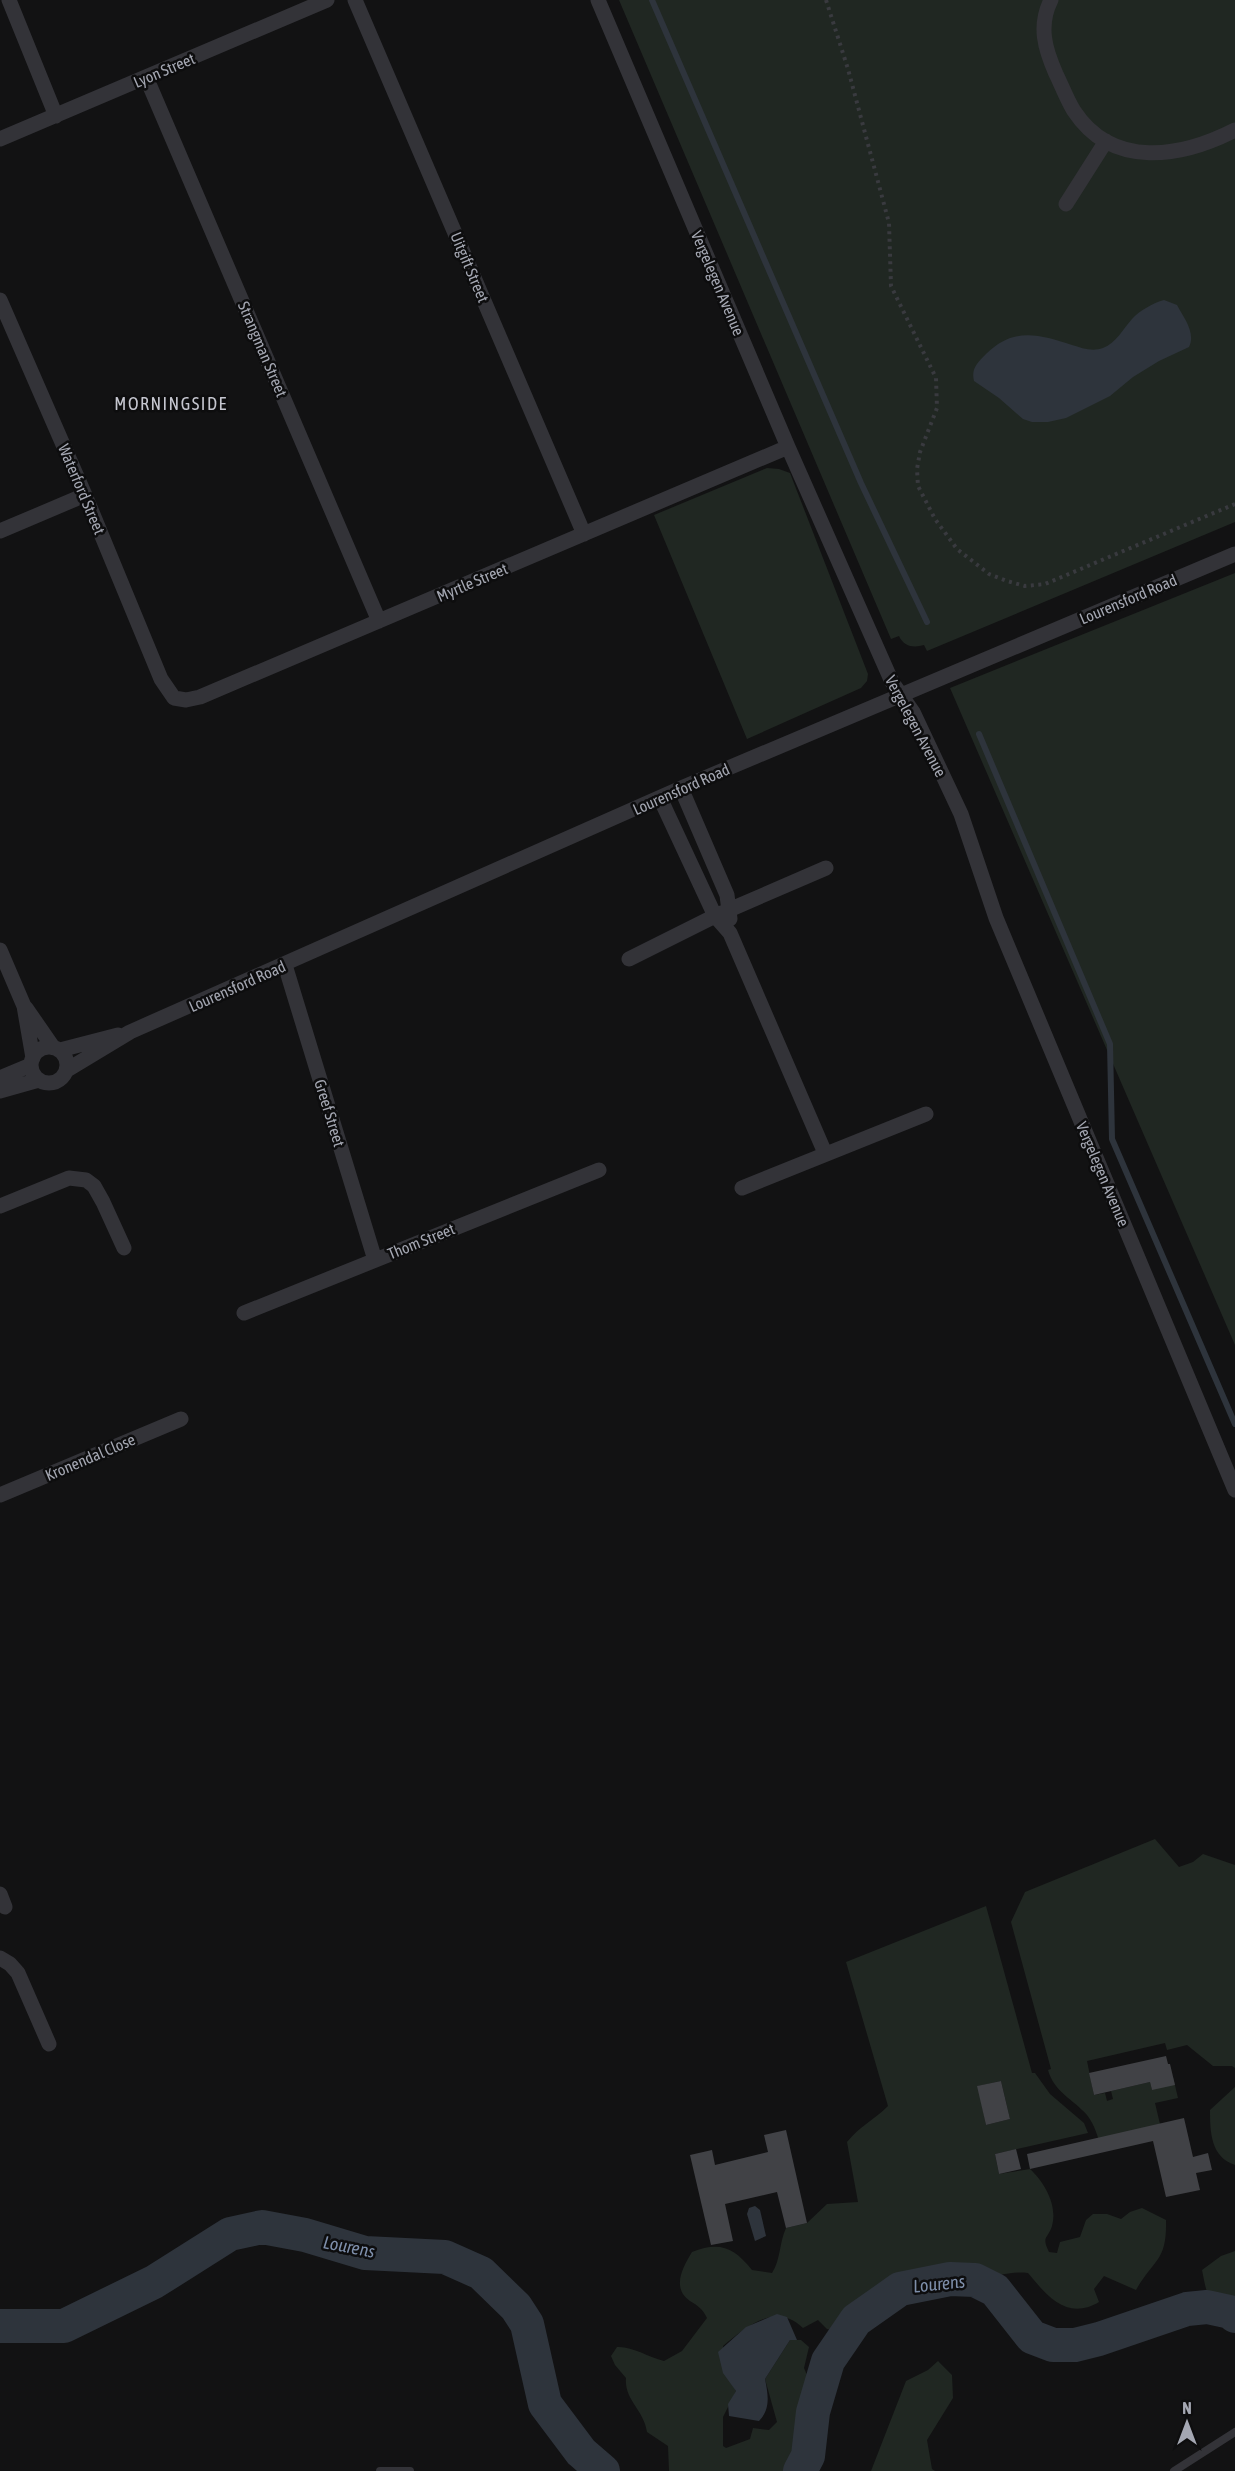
<svg xmlns="http://www.w3.org/2000/svg" width="1235" height="2471" viewBox="0 0 1235 2471" font-family="'Asap Condensed',sans-serif">
	<style>
		.green { fill: #202722; fill-rule: evenodd }
		.water { fill: #2e343c }
		.lines { fill: none; stroke-linecap: round; stroke-linejoin: round }
		.stream { stroke: #2e343c; stroke-width: 6 }
		.river { stroke: #2e343c; stroke-width: 34 }
		.building { fill: #414246 }
		.path { stroke: #393a3f; stroke-width: 4; stroke-dasharray: 3 4.5; stroke-linecap: butt }
		.service { stroke: #333338; stroke-width: 8 }
		.minor { stroke: #333338; stroke-width: 15 }
		.labels { text-anchor: middle; stroke-width: 5; stroke-linejoin: round; paint-order: stroke }
		.street-label { font-size: 16px; fill: #a4a7b2; stroke: #0d0d0e }
		.neighbourhood-label { font-size: 18px; letter-spacing: 1.5px; fill: #c5c6cf; stroke: #0d0d0e }
		.water-label { font-size: 18px; font-style: italic; fill: #7e8fab; stroke: #0d0d0e }
	</style>
	<rect width="100%" height="100%" fill="#121213"/>
	<path class="green" d="M 619,0 L 1235,0 L 1235,522 L 927,651 L 924,645 C 914,648 904,647 899,636 L 891,639 Z
		M 767,468 L 779,469 L 790,473 L 868,674 L 867,681 L 861,688 L 747,739 L 654,515 Z
		M 1235,573 L 1235,1345 L 950,688 Z
		M 1155,1839 L 1179,1867 L 1193,1862 L 1203,1854 L 1235,1865 L 1235,2068 L 1232,2066 L 1213,2066 L 1187,2045 L 1167,2050 L 1165,2043 L 1087,2061 L 1094,2095 L 1105,2093 L 1107,2101 L 1113,2099 L 1111,2091 L 1150,2082 L 1152,2090 L 1156,2081 L 1173,2077 L 1178,2098 L 1155,2103 L 1160,2124 L 1102,2150 C 1098,2138 1095,2125 1087,2115 C 1073,2099 1054,2092 1048,2070 L 1051,2069 L 1011,1922 L 1025,1892 Z
		M 986,1906 L 1032,2073 L 1035,2073 L 1050,2094 L 1084,2123 L 1088,2133 L 995,2154 L 999,2174 L 1030,2169 C 1044,2182 1058,2205 1052,2226 C 1048,2239 1041,2236 1049,2252 L 1057,2253 L 1060,2242 L 1080,2237 L 1086,2220 L 1093,2214 L 1107,2214 L 1121,2219 L 1130,2212 L 1142,2208 L 1166,2220 C 1167,2262 1154,2258 1136,2290 L 1104,2276 L 1094,2289 L 1099,2302 C 1067,2321 1047,2296 1028,2273 C 1011,2271 1003,2276 987,2276 C 980,2276 972,2273 964,2273 C 937,2271 892,2281 870,2297 C 859,2305 850,2322 838,2332 L 827,2329 L 818,2320 L 803,2328 C 776,2301 746,2327 723,2346 L 732,2384 L 736,2391 L 723,2417 L 723,2446 L 726,2448 L 750,2439 L 753,2428 L 769,2430 L 777,2422 L 765,2379 L 790,2340 L 801,2340 L 809,2347 L 804,2368 L 813,2389 L 799,2462 L 793,2471 L 669,2471 L 668,2446 L 647,2432 C 644,2410 624,2400 626,2378 L 615,2365 L 611,2356 L 617,2347 C 632,2346 648,2357 664,2361 L 682,2351 L 707,2318 C 702,2308 698,2306 690,2301 C 671,2288 683,2267 692,2252 C 719,2241 734,2247 752,2270 L 772,2273 C 781,2259 779,2243 786,2228 L 807,2223 L 827,2204 L 858,2202 L 847,2142 C 860,2126 874,2120 888,2106 L 846,1962 ZM 1001,2081 L 1010,2119 L 986,2125 L 978,2086 Z
		M 1235,2087 L 1235,2165 C 1211,2157 1210,2133 1210,2110 Z
		M 1235,2251 L 1235,2302 C 1205,2298 1208,2299 1202,2270 L 1221,2256 Z
		M 938,2361 L 952,2375 L 953,2398 L 927,2440 L 932,2469 L 935,2471 L 871,2471 L 906,2381 L 928,2370 Z"/>
	<path class="water" d="M 1164,300 L 1177,305 C 1184,318 1196,333 1189,347 L 1159,361 L 1133,377 L 1110,396 L 1066,418 L 1048,422 L 1032,422 L 1023,419 L 999,398 L 974,381 C 971,369 977,363 986,354 C 1014,327 1038,334 1072,345 C 1082,348 1092,352 1103,348 C 1116,343 1123,329 1132,319 C 1139,311 1153,303 1164,300 Z
		M 755,2206 L 760,2210 L 766,2236 L 755,2241 L 747,2214 L 749,2208 Z
		M 777,2314 L 787,2317 L 797,2340 L 790,2340 L 765,2379 C 768,2394 771,2409 759,2421 L 729,2416 L 728,2404 L 736,2391 L 723,2373 L 718,2352 L 746,2327 Z"/>
	<g class="lines">
		<path class="stream" d="M 652,0 L 861,483 L 927,622
			M 979,734 L 1110,1044 L 1112,1139 L 1235,1424"/>
		<path class="river" d="M 0,2326 L 64,2326 L 154,2282 L 230,2234 L 262,2227 L 305,2235 L 365,2253 L 445,2257 L 481,2273 L 516,2307 L 527,2324 L 545,2404 L 581,2452 L 603,2471
			M 800,2471 L 808,2456 L 813,2412 L 828,2361 L 856,2320 L 900,2289 L 950,2279 L 975,2280 L 995,2290 L 1032,2337 L 1053,2345 L 1075,2345 L 1099,2339 L 1187,2309 L 1207,2307 L 1230,2312 L 1235,2316"/>
	</g>
	<path class="building" d="M 1166,2056 L 1168,2064 L 1170,2064 L 1175,2085 L 1152,2090 L 1150,2082 L 1094,2095 L 1089,2073 Z
		M 1001,2081 L 1010,2119 L 986,2125 L 977,2086 Z
		M 1184,2118 L 1193,2157 L 1208,2153 L 1212,2170 L 1196,2173 L 1200,2190 L 1166,2197 L 1153,2141 L 1030,2169 L 1027,2154 Z
		M 786,2130 L 807,2223 L 786,2228 L 777,2192 L 725,2204 L 733,2241 L 711,2245 L 690,2155 L 712,2150 L 715,2165 L 768,2152 L 764,2135 Z
		M 1016,2149 L 1021,2169 L 999,2174 L 995,2154 Z"/>
	<g class="lines">
		<path class="path" d="M 826,0 L 848,69 L 889,223 L 891,286 L 936,378 L 937,408 L 920,452 L 917,469 L 918,486 L 935,519 L 957,549 L 989,574 L 1007,581 L 1025,586 L 1045,584 L 1235,504"/>
		<path class="service" d="M 380,2471 L 410,2471
			M 1174,2471 L 1235,2432"/>
		<path class="minor" d="M 9,0 L 56,116
			M 355,0 L 584,534
			M 598,0 L 788,447 L 892,682 L 913,712 L 961,814 L 996,918 L 1235,1490
			M 1051,0 C 1038,26 1045,49 1056,74 C 1062,86 1067,100 1074,111 C 1113,170 1182,157 1235,130
			M 146,77 L 379,621
			M 0,139 L 327,0
			M 1066,204 L 1106,141
			M 0,300 L 85,495 L 161,679 L 174,698 L 186,700 L 200,697 L 788,447
			M 0,531 L 85,495
			M 681,788 L 727,895 L 730,919
			M 660,798 L 715,916 L 730,933 L 825,1153
			M 0,950 L 24,1006 L 33,1058
			M 629,959 L 715,916 L 826,868
			M 285,965 L 375,1260
			M 26,1008 L 53,1047
			M31 1065a18 18 0 1 1 36 0a18 18 0 1 1-36 0Z
			M 60,1050 L 118,1035
			M 67,1070 L 130,1032 L 681,788 L 1235,554
			M 0,1078 L 31,1065
			M 0,1091 L 39,1080
			M 742,1188 L 926,1114
			M 0,1206 L 69,1178 L 86,1180 L 94,1186 L 103,1202 L 124,1248
			M 244,1313 L 599,1170
			M 0,1495 L 181,1419
			M 0,1894 L 5,1907
			M 0,1958 L 10,1964 L 18,1973 L 49,2044"/>
	</g>
	<g class="labels">
		<g class="street-label">
			<text transform="translate(164 70) rotate(-23)" y="6">Lyon Street</text>
			<text transform="translate(470 267) rotate(67)" y="6">Uitgift Street</text>
			<text transform="translate(718 283) rotate(67)" y="6">Vergelegen Avenue</text>
			<text transform="translate(263 349) rotate(67)" y="6">Strangman Street</text>
			<text transform="translate(82 489) rotate(67)" y="6">Waterford Street</text>
			<text transform="translate(472 582) rotate(-23)" y="6">Myrtle Street</text>
			<text transform="translate(1128 599) rotate(-23)" y="6">Lourensford Road</text>
			<text transform="translate(916 726) rotate(62)" y="6">Vergelegen Avenue</text>
			<text transform="translate(681 789) rotate(-24)" y="6">Lourensford Road</text>
			<text transform="translate(237 986) rotate(-24)" y="6">Lourensford Road</text>
			<text transform="translate(330 1113) rotate(73)" y="6">Greef Street</text>
			<text transform="translate(1103 1174) rotate(67)" y="6">Vergelegen Avenue</text>
			<text transform="translate(421 1241) rotate(-22)" y="6">Thom Street</text>
			<text transform="translate(90 1457) rotate(-23)" y="6">Kronendal Close</text>
		</g>
		<g class="neighbourhood-label">
			<text x="171" y="410">MORNINGSIDE</text>
		</g>
		<g class="water-label">
			<text transform="translate(349 2247) rotate(11)" y="6">Lourens</text>
			<text transform="translate(939 2284) rotate(-6)" y="6">Lourens</text>
		</g>
	</g>
	<g transform="translate(1187 2423)" stroke="#0d0d0e" stroke-width="4.5" paint-order="stroke">
	<path d="M0-4.5L10 22L0 15L-10 22Z" fill="#a4a7b2"/>
	<text y="-9" font-size="16" font-weight="bold" text-anchor="middle" fill="#a4a7b2">N</text>
	</g>
</svg>
